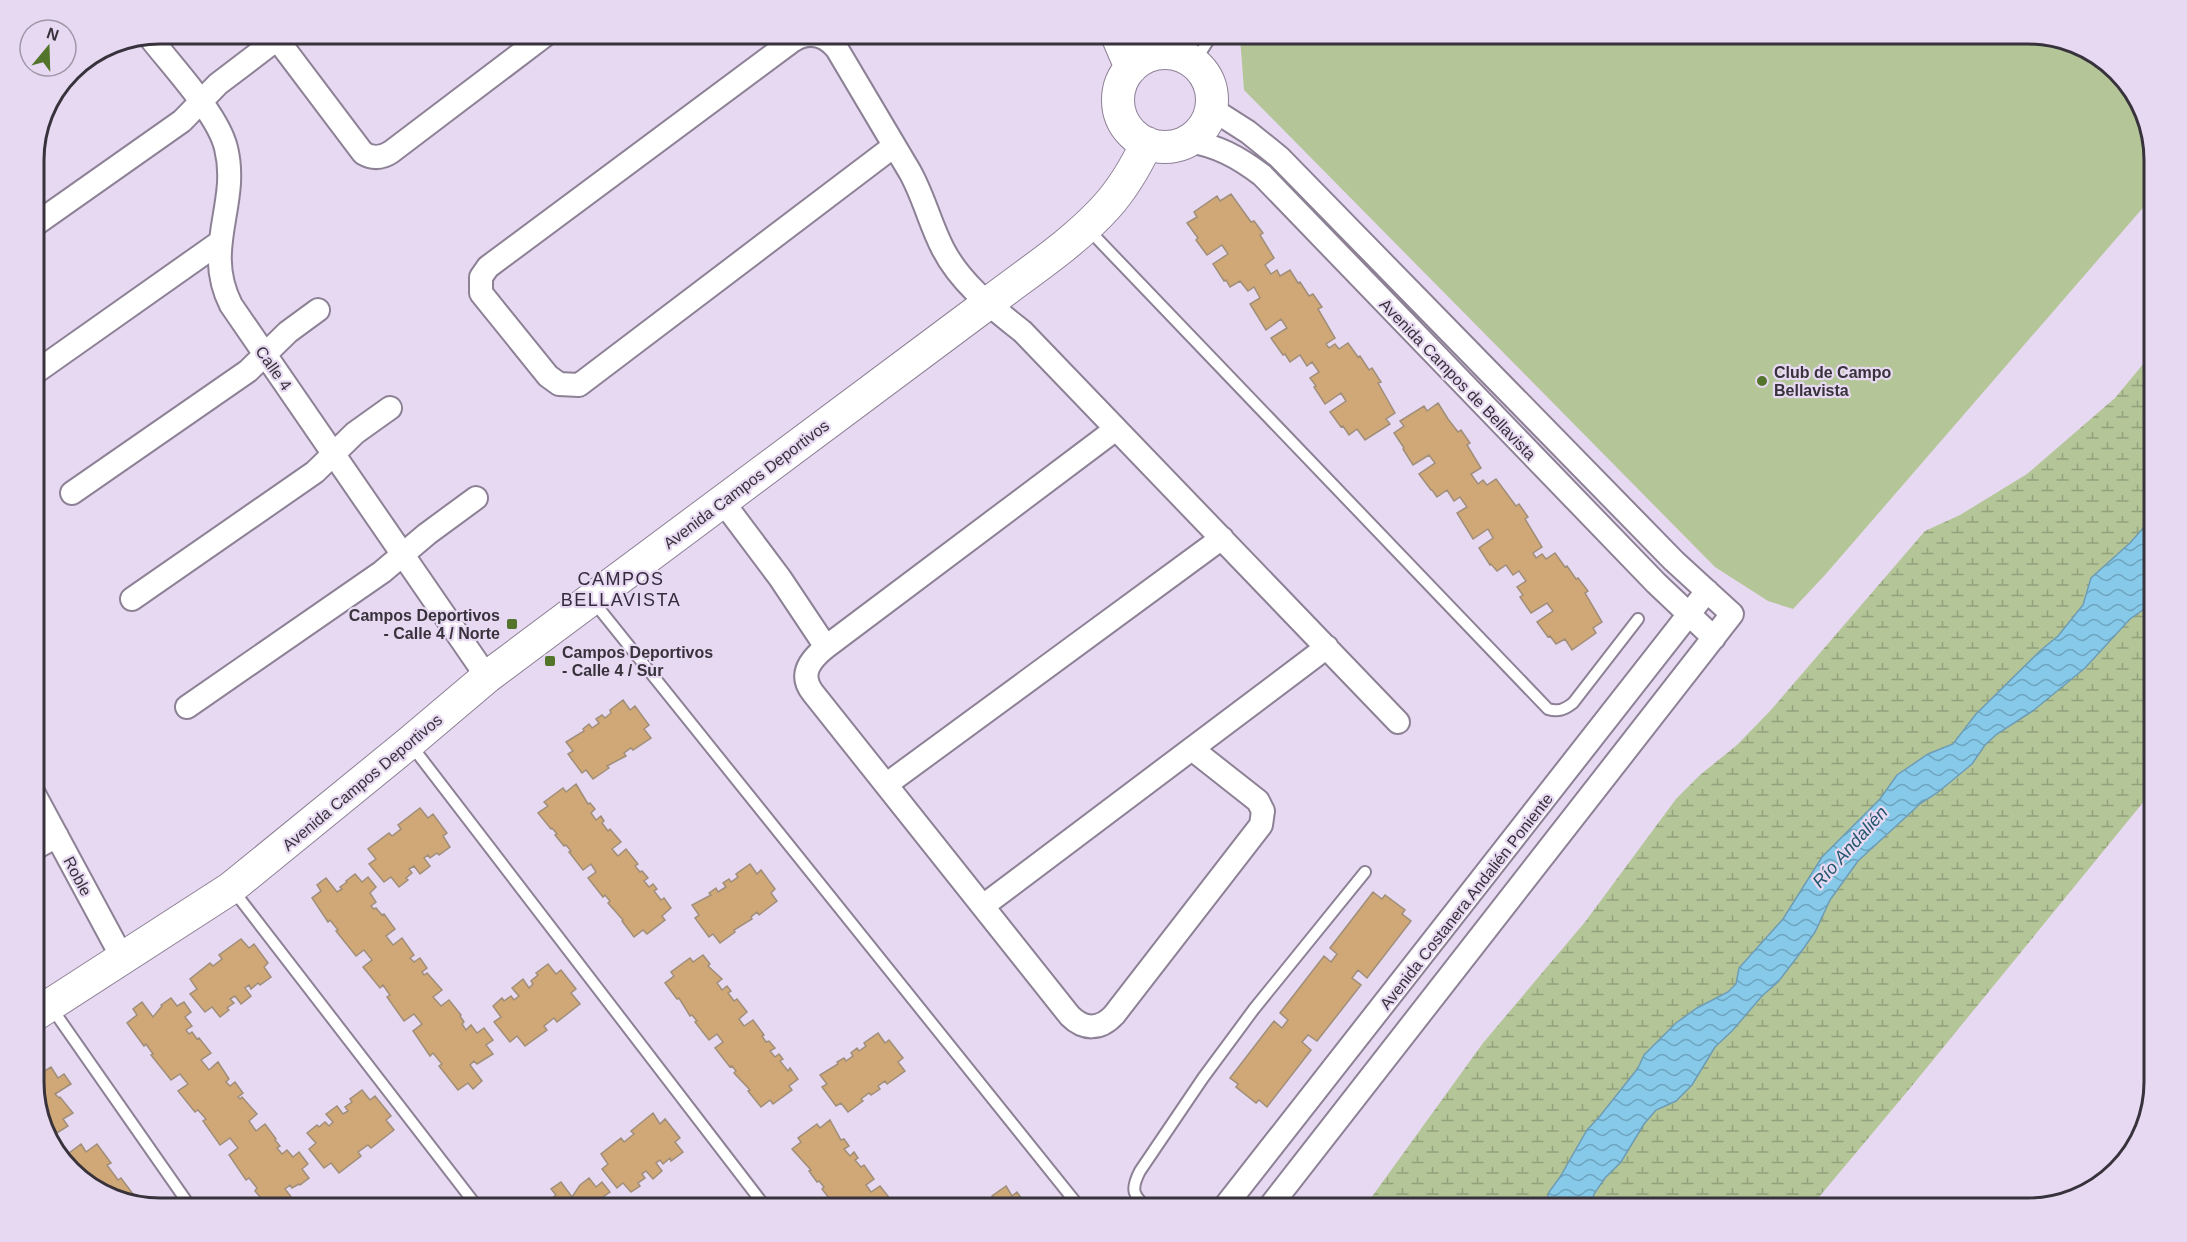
<svg xmlns="http://www.w3.org/2000/svg" width="2187" height="1242" viewBox="0 0 2187 1242" font-family="Helvetica,sans-serif">
	<style>
		.wetland { fill: url(#wetland-marsh) }
		.pitch { fill: #b4c698 }
		.water { fill: url(#water-waves); stroke: #6e9cb5; stroke-width: 1.5 }
		.building { fill: #d0a776; stroke: #9f8e7a; stroke-width: 1.5 }
		.lines { fill: none; stroke-linecap: round; stroke-linejoin: round }
		.lane-casing { stroke: #8d8196; stroke-width: 14 }
		.street-casing { stroke: #8d8196; stroke-width: 26 }
		.secondary-casing { stroke: #8d8196; stroke-width: 34 }
		.lane { stroke: #fff; stroke-width: 10 }
		.street { stroke: #fff; stroke-width: 22 }
		.secondary { stroke: #fff; stroke-width: 32 }
		.poi-dot { fill: #53742b; stroke: #e7d9f1; stroke-width: 2 }
		.labels { text-anchor: middle; stroke-width: 4.5; stroke-linejoin: round; paint-order: stroke }
		.street-label { font-size: 16px; fill: #37323b; stroke: #e7d9f1 }
		.poi-label { font-size: 16px; font-weight: bold; fill: #37323b; stroke: #e7d9f1; text-anchor: start }
		.neighbourhood-label { font-size: 18px; letter-spacing: 1.5px; fill: #342a3c; stroke: #e7d9f1 }
		.water-label { font-size: 18px; font-style: italic; fill: #22576d; stroke: #e7d9f1 }
		.rim { fill: none; stroke: #37323b; stroke-width: 3 }
	</style>
	<defs>
		<pattern id="wetland-marsh" width="20" height="14" patternUnits="userSpaceOnUse" patternTransform="scale(1.5)"><rect width="20" height="14" fill="#b4c698"/><path d="M1 5h8M5 5V1M11 12h8M15 12V8" fill="none" stroke="#93a17d"/></pattern>
		<pattern id="water-waves" width="16" height="10" patternUnits="userSpaceOnUse" patternTransform="scale(1.5)"><rect width="16" height="10" fill="#86c9e9"/><path d="M0 5q4-4 8 0t8 0" fill="none" stroke="#6ea4be"/></pattern>
	</defs>
	<rect width="100%" height="100%" fill="#e7d9f1"/>
	<path class="wetland" d="M 2154,351 L 2154,511 L 2145,526 L 2130,543 L 2091,578 L 2083,605 L 2058,636 L 2041,650 L 1976,714 L 1953,744 L 1928,754 L 1897,775 L 1880,799 L 1822,857 L 1783,919 L 1739,968 L 1736,984 L 1728,992 L 1697,1008 L 1676,1023 L 1644,1055 L 1638,1068 L 1600,1116 L 1587,1130 L 1560,1177 L 1549,1192 L 1544,1209 L 1363,1209 L 1483,1043 L 1585,922 L 1676,799 L 1700,775 L 1737,745 L 1770,711 L 1925,531 L 1960,515 L 2027,474 L 2115,398 Z
		M 2154,602 L 2154,789 L 1911,1087 L 1809,1209 L 1590,1209 L 1594,1195 L 1605,1178 L 1621,1162 L 1644,1124 L 1656,1109 L 1676,1101 L 1692,1085 L 1715,1047 L 1732,1031 L 1762,996 L 1778,982 L 1801,952 L 1815,932 L 1830,900 L 1858,861 L 1921,803 L 1937,793 L 1972,764 L 1985,745 L 1997,734 L 2085,668 L 2130,619 Z"/>
	<path class="pitch" d="M 1237,33 L 2028,33 L 2091,50 L 2133,89 L 2154,151 L 2154,195 L 1825,575 L 1793,609 L 1768,601 L 1715,567 L 1244,90 L 1240,37 Z"/>
	<path class="water" d="M 2154,511 L 2154,602 L 2130,619 L 2085,668 L 2034,710 L 1997,734 L 1985,745 L 1972,764 L 1937,793 L 1921,803 L 1858,861 L 1830,900 L 1815,932 L 1801,952 L 1778,982 L 1762,996 L 1732,1031 L 1715,1047 L 1692,1085 L 1676,1101 L 1656,1110 L 1644,1124 L 1621,1162 L 1605,1178 L 1594,1194 L 1590,1209 L 1544,1209 L 1549,1192 L 1560,1177 L 1587,1130 L 1600,1116 L 1638,1068 L 1644,1055 L 1676,1023 L 1697,1008 L 1728,992 L 1736,984 L 1739,968 L 1783,919 L 1822,857 L 1880,799 L 1897,775 L 1928,754 L 1953,744 L 1976,714 L 2041,650 L 2058,636 L 2083,605 L 2091,578 L 2130,543 L 2145,526 Z"/>
	<path class="building" d="M 1231,194 L 1251,222 L 1254,221 L 1263,233 L 1260,235 L 1274,258 L 1265,265 L 1271,274 L 1277,270 L 1280,276 L 1290,270 L 1298,283 L 1300,282 L 1309,296 L 1313,294 L 1322,307 L 1318,309 L 1335,338 L 1326,344 L 1329,348 L 1335,344 L 1339,349 L 1348,343 L 1358,357 L 1360,356 L 1369,370 L 1372,368 L 1381,382 L 1378,383 L 1395,413 L 1386,419 L 1390,424 L 1365,440 L 1357,429 L 1349,435 L 1343,426 L 1341,427 L 1330,412 L 1346,401 L 1341,393 L 1325,404 L 1314,387 L 1316,386 L 1310,378 L 1319,372 L 1312,362 L 1307,366 L 1300,355 L 1290,362 L 1285,354 L 1283,355 L 1271,338 L 1287,328 L 1281,319 L 1266,330 L 1250,304 L 1260,298 L 1254,287 L 1248,291 L 1240,281 L 1230,287 L 1226,280 L 1224,281 L 1213,264 L 1228,254 L 1222,245 L 1207,255 L 1196,240 L 1198,238 L 1187,223 L 1197,217 L 1194,212 L 1217,196 L 1220,201 Z
		M 1438,403 L 1448,419 L 1458,432 L 1461,430 L 1470,443 L 1467,445 L 1481,468 L 1471,474 L 1478,484 L 1483,480 L 1487,485 L 1496,479 L 1516,506 L 1519,504 L 1528,517 L 1525,519 L 1542,547 L 1533,553 L 1536,558 L 1542,554 L 1546,559 L 1555,553 L 1565,567 L 1567,566 L 1576,579 L 1578,578 L 1588,591 L 1585,593 L 1602,622 L 1593,628 L 1596,633 L 1572,650 L 1565,639 L 1556,644 L 1550,636 L 1548,637 L 1537,622 L 1553,611 L 1547,603 L 1531,613 L 1520,597 L 1523,595 L 1517,587 L 1526,581 L 1519,571 L 1513,575 L 1506,565 L 1497,571 L 1491,564 L 1490,565 L 1479,548 L 1493,538 L 1488,529 L 1473,539 L 1457,513 L 1467,507 L 1460,497 L 1454,501 L 1447,490 L 1437,497 L 1432,490 L 1431,490 L 1419,474 L 1435,463 L 1429,455 L 1413,465 L 1403,449 L 1404,448 L 1394,433 L 1404,426 L 1400,421 L 1424,406 L 1427,411 Z
		M 623,700 L 630,710 L 635,706 L 649,725 L 644,729 L 651,738 L 633,750 L 631,748 L 624,753 L 626,756 L 607,766 L 609,768 L 593,779 L 586,770 L 582,773 L 568,754 L 573,751 L 566,742 L 584,731 L 583,729 L 589,724 L 592,728 L 599,723 L 596,719 L 602,715 L 605,718 L 611,713 L 610,710 Z
		M 576,784 L 588,804 L 590,803 L 595,809 L 591,813 L 596,820 L 601,816 L 604,821 L 602,823 L 608,831 L 610,829 L 621,842 L 612,849 L 618,856 L 626,849 L 638,864 L 635,866 L 640,872 L 642,871 L 648,878 L 644,881 L 649,887 L 653,884 L 657,889 L 654,891 L 661,900 L 664,898 L 671,908 L 662,916 L 665,920 L 647,934 L 643,930 L 634,937 L 622,921 L 623,920 L 608,903 L 610,901 L 605,895 L 603,897 L 588,878 L 596,872 L 591,864 L 583,870 L 569,852 L 571,851 L 566,845 L 564,846 L 555,835 L 557,834 L 552,828 L 551,829 L 538,813 L 548,806 L 544,802 L 563,788 L 566,792 Z
		M 420,808 L 428,818 L 433,814 L 447,833 L 443,836 L 450,847 L 439,855 L 437,853 L 430,858 L 428,855 L 424,858 L 430,866 L 420,874 L 414,866 L 409,869 L 412,873 L 406,878 L 408,880 L 399,887 L 391,877 L 384,882 L 369,864 L 376,859 L 368,849 L 389,833 L 392,836 L 401,829 L 398,825 Z
		M 750,864 L 757,874 L 761,870 L 775,889 L 771,893 L 777,901 L 759,915 L 757,912 L 751,917 L 752,919 L 734,930 L 735,932 L 720,943 L 713,934 L 709,937 L 695,918 L 699,915 L 692,905 L 711,895 L 709,893 L 716,888 L 718,892 L 726,887 L 723,883 L 729,879 L 731,882 L 738,877 L 736,874 Z
		M 355,874 L 362,882 L 368,877 L 376,887 L 370,893 L 376,902 L 371,906 L 374,909 L 376,908 L 382,915 L 384,914 L 395,929 L 386,936 L 393,945 L 402,938 L 414,955 L 410,958 L 414,962 L 420,958 L 427,968 L 422,972 L 424,975 L 427,973 L 442,990 L 433,997 L 441,1006 L 449,1000 L 461,1015 L 460,1016 L 464,1022 L 462,1024 L 466,1030 L 471,1025 L 477,1033 L 484,1028 L 493,1040 L 486,1045 L 493,1054 L 477,1064 L 474,1061 L 470,1065 L 482,1081 L 473,1089 L 468,1083 L 458,1090 L 439,1066 L 442,1064 L 433,1053 L 430,1056 L 413,1031 L 422,1024 L 414,1014 L 404,1021 L 387,997 L 390,995 L 383,985 L 380,988 L 363,967 L 372,960 L 364,950 L 356,956 L 336,931 L 338,930 L 330,920 L 328,922 L 312,898 L 321,891 L 317,885 L 326,878 L 337,892 L 342,889 L 340,887 L 347,882 L 346,881 Z
		M 1373,892 L 1382,899 L 1385,895 L 1405,910 L 1402,914 L 1411,921 L 1367,978 L 1358,970 L 1352,978 L 1361,985 L 1317,1041 L 1308,1035 L 1302,1042 L 1311,1050 L 1267,1107 L 1259,1100 L 1256,1103 L 1236,1087 L 1238,1084 L 1230,1078 L 1274,1021 L 1282,1028 L 1288,1020 L 1280,1013 L 1324,956 L 1331,962 L 1337,954 L 1330,948 Z
		M 241,939 L 249,948 L 254,944 L 268,963 L 264,967 L 271,977 L 260,985 L 258,983 L 251,989 L 249,985 L 245,988 L 251,996 L 241,1004 L 235,996 L 230,999 L 234,1003 L 227,1008 L 229,1010 L 220,1017 L 212,1007 L 205,1012 L 190,994 L 197,989 L 190,979 L 210,963 L 213,966 L 222,959 L 219,955 Z
		M 703,955 L 710,964 L 708,966 L 722,979 L 717,983 L 722,990 L 727,986 L 731,991 L 728,993 L 734,1001 L 737,999 L 747,1012 L 739,1019 L 744,1026 L 753,1020 L 764,1035 L 762,1036 L 766,1042 L 769,1041 L 775,1048 L 770,1051 L 775,1057 L 779,1054 L 783,1059 L 780,1061 L 788,1071 L 790,1068 L 798,1079 L 789,1086 L 792,1090 L 773,1104 L 770,1100 L 761,1107 L 748,1091 L 750,1090 L 734,1073 L 736,1071 L 732,1066 L 730,1067 L 715,1048 L 723,1042 L 717,1034 L 709,1040 L 695,1022 L 697,1021 L 692,1015 L 690,1016 L 679,998 L 677,999 L 665,983 L 674,976 L 671,972 L 690,958 L 693,962 Z
		M 548,964 L 556,974 L 561,970 L 576,989 L 571,993 L 580,1004 L 557,1022 L 554,1018 L 544,1026 L 547,1030 L 525,1046 L 517,1036 L 510,1042 L 494,1022 L 501,1017 L 493,1006 L 502,998 L 504,1001 L 511,996 L 514,1000 L 519,996 L 512,988 L 523,979 L 529,988 L 533,984 L 531,981 L 538,975 L 536,973 Z
		M 171,998 L 177,1006 L 184,1002 L 191,1012 L 185,1017 L 192,1026 L 186,1030 L 189,1034 L 192,1032 L 197,1039 L 199,1038 L 211,1053 L 201,1060 L 209,1070 L 218,1062 L 229,1079 L 226,1082 L 230,1086 L 235,1082 L 243,1093 L 238,1097 L 240,1099 L 242,1097 L 257,1114 L 249,1121 L 256,1131 L 265,1124 L 276,1139 L 275,1140 L 280,1146 L 277,1148 L 282,1154 L 287,1150 L 293,1157 L 299,1152 L 308,1164 L 302,1169 L 309,1178 L 300,1185 L 299,1184 L 292,1188 L 290,1185 L 285,1189 L 298,1206 L 293,1209 L 284,1207 L 270,1209 L 255,1191 L 257,1188 L 249,1178 L 246,1180 L 229,1155 L 238,1148 L 230,1138 L 220,1145 L 203,1121 L 206,1119 L 198,1110 L 195,1112 L 178,1091 L 188,1084 L 180,1074 L 171,1080 L 151,1055 L 153,1054 L 146,1044 L 144,1046 L 127,1023 L 137,1015 L 133,1009 L 142,1002 L 153,1017 L 162,1006 L 161,1005 Z
		M 878,1033 L 885,1043 L 889,1040 L 903,1058 L 898,1062 L 905,1071 L 887,1084 L 885,1081 L 878,1086 L 880,1089 L 871,1095 L 869,1093 L 861,1099 L 863,1101 L 848,1112 L 841,1103 L 836,1106 L 822,1087 L 827,1084 L 820,1075 L 838,1064 L 837,1062 L 844,1058 L 846,1061 L 853,1056 L 851,1053 L 857,1048 L 859,1051 L 866,1046 L 864,1043 Z
		M 51,1067 L 58,1078 L 64,1074 L 71,1084 L 55,1094 L 59,1098 L 60,1097 L 73,1113 L 63,1119 L 68,1126 L 57,1133 L 53,1125 L 46,1130 L 33,1091 L 33,1078 Z
		M 362,1090 L 370,1100 L 375,1096 L 391,1116 L 386,1120 L 394,1130 L 371,1148 L 368,1145 L 358,1152 L 361,1156 L 339,1173 L 331,1163 L 324,1168 L 309,1149 L 316,1143 L 307,1133 L 317,1125 L 319,1127 L 325,1122 L 329,1126 L 333,1122 L 326,1114 L 337,1106 L 343,1114 L 348,1111 L 345,1107 L 352,1102 L 350,1099 Z
		M 653,1113 L 660,1124 L 665,1119 L 680,1138 L 675,1142 L 683,1152 L 671,1161 L 670,1158 L 663,1164 L 660,1160 L 656,1163 L 662,1171 L 653,1179 L 646,1171 L 642,1174 L 645,1178 L 638,1183 L 640,1186 L 631,1192 L 623,1183 L 617,1188 L 602,1169 L 608,1164 L 601,1154 L 621,1138 L 624,1142 L 634,1134 L 631,1131 Z
		M 830,1120 L 841,1140 L 844,1139 L 849,1146 L 844,1149 L 850,1156 L 854,1152 L 858,1158 L 855,1160 L 861,1167 L 864,1165 L 874,1179 L 866,1185 L 871,1192 L 880,1186 L 891,1200 L 889,1202 L 893,1208 L 896,1206 L 898,1209 L 849,1209 L 850,1208 L 844,1201 L 836,1207 L 822,1189 L 824,1187 L 819,1181 L 817,1182 L 809,1171 L 811,1170 L 792,1149 L 801,1142 L 798,1138 L 817,1124 L 820,1128 Z
		M 81,1144 L 86,1152 L 97,1144 L 111,1163 L 107,1165 L 118,1180 L 121,1178 L 133,1194 L 125,1200 L 96,1192 L 61,1159 Z
		M 589,1178 L 596,1187 L 602,1182 L 610,1192 L 603,1197 L 611,1206 L 607,1209 L 550,1209 L 546,1203 L 556,1195 L 551,1189 L 561,1182 L 572,1197 L 580,1185 Z
		M 1006,1186 L 1012,1196 L 1017,1192 L 1029,1209 L 981,1209 L 979,1205 L 985,1201 L 987,1204 L 994,1199 L 992,1196 Z"/>
	<g class="lines">
		<defs>
			<path id="lane" d="M 1194,63 L 1213,33
				M 1087,228 L 1548,709 C 1558,712 1564,710 1573,703 L 1638,619
				M 593,601 L 1081,1209
				M 411,745 L 767,1209
				M 233,890 L 479,1209
				M 51,1007 L 192,1209
				M 1149,1209 C 1133,1196 1130,1190 1140,1171 L 1203,1078 L 1254,1009 L 1365,872"/>
			<path id="street" d="M 148,35 C 170,64 218,114 226,148 C 240,204 202,248 231,305 L 487,677
				M 277,39 L 363,153 C 373,159 382,158 391,152 L 548,33
				M 1212,109 L 1248,132 L 1279,157 L 1674,561 L 1732,614 L 1268,1209
				M 1189,141 C 1218,146 1238,157 1262,175 L 1656,583 L 1714,638
				M 894,146 L 579,385 L 559,384 L 548,376 L 481,293 L 481,277 L 488,267 L 792,41 C 809,30 825,34 837,49 L 910,172 C 924,197 930,224 943,249 C 961,284 993,308 1023,332 L 1398,722
				M 33,226 L 182,121 L 218,84 L 285,33
				M 33,374 L 220,242
				M 1116,429 L 826,647 C 811,659 798,674 813,693 L 1070,1016 C 1084,1030 1100,1030 1114,1015 L 1261,825 L 1263,811 L 1258,801 L 1192,749
				M 72,493 L 248,371 L 288,332 L 318,310
				M 723,502 L 780,578 L 826,647
				M 132,599 L 315,472 L 355,433 L 390,408
				M 187,707 L 382,572 L 427,534 L 476,498
				M 887,784 L 1222,538
				M 33,792 L 123,959
				M 33,849 L 57,836
				M 983,906 L 1327,647
				M 1223,1209 L 1707,591"/>
			<path id="secondary" d="M 1116,33 L 1131,68
				M1118 100a47 47 0 1 1 94 0a47 47 0 1 1-94 0Z
				M 33,1016 L 231,888 L 409,743 L 487,677 L 987,304 C 1027,273 1073,244 1107,206 C 1124,187 1136,166 1147,143"/>
		</defs>
		<use href="#lane" class="lane-casing"/>
		<use href="#street" class="street-casing"/>
		<use href="#secondary" class="secondary-casing"/>
		<use href="#lane" class="lane"/>
		<use href="#street" class="street"/>
		<use href="#secondary" class="secondary"/>
	</g>
	<g class="poi-dot">
		<circle cx="1762" cy="381" r="6"/>
		<rect x="506" y="618" width="12" height="12" rx="3"/>
		<rect x="544" y="655" width="12" height="12" rx="3"/>
	</g>
	<g class="labels">
		<g class="street-label">
			<text transform="translate(274 368) rotate(55)" y="6">Calle 4</text>
			<text transform="translate(1458 379) rotate(46)" y="6">Avenida Campos de Bellavista</text>
			<text transform="translate(746 484) rotate(-37)" y="6">Avenida Campos Deportivos</text>
			<text transform="translate(362 782) rotate(-40)" y="6">Avenida Campos Deportivos</text>
			<text transform="translate(78 876) rotate(62)" y="6">Roble</text>
			<text transform="translate(1466 901) rotate(-52)" y="6">Avenida Costanera Andalién Poniente</text>
		</g>
		<g class="poi-label">
			<text x="1774" y="378">Club de Campo<tspan x="1774" dy="18">Bellavista</tspan></text>
			<text x="500" y="621" text-anchor="end">Campos Deportivos<tspan x="500" dy="18">- Calle 4 / Norte</tspan></text>
			<text x="562" y="658">Campos Deportivos<tspan x="562" dy="18">- Calle 4 / Sur</tspan></text>
		</g>
		<g class="neighbourhood-label">
			<text x="621" y="585">CAMPOS<tspan x="621" dy="21">BELLAVISTA</tspan></text>
		</g>
		<g class="water-label">
			<text transform="translate(1850 847) rotate(-48)" y="6">Río Andalién</text>
		</g>
	</g>
	<path d="M0 0H2187V1242H0ZM160 44H2028A116 116 0 0 1 2144 160V1082A116 116 0 0 1 2028 1198H160A116 116 0 0 1 44 1082V160A116 116 0 0 1 160 44Z" fill="#e7d9f1" fill-rule="evenodd"/>
	<path class="rim" d="M160 44H2028A116 116 0 0 1 2144 160V1082A116 116 0 0 1 2028 1198H160A116 116 0 0 1 44 1082V160A116 116 0 0 1 160 44Z"/>
	<g transform="translate(48 48) rotate(19)"><circle r="28" fill="#e7d9f1" stroke="#a196a8" stroke-width="1.5"/>
	<path d="M0-4.5L10 22L0 15L-10 22Z" fill="#53742b"/>
	<text y="-9" font-size="16" font-weight="bold" text-anchor="middle" fill="#37323b">N</text>
	</g>
</svg>
